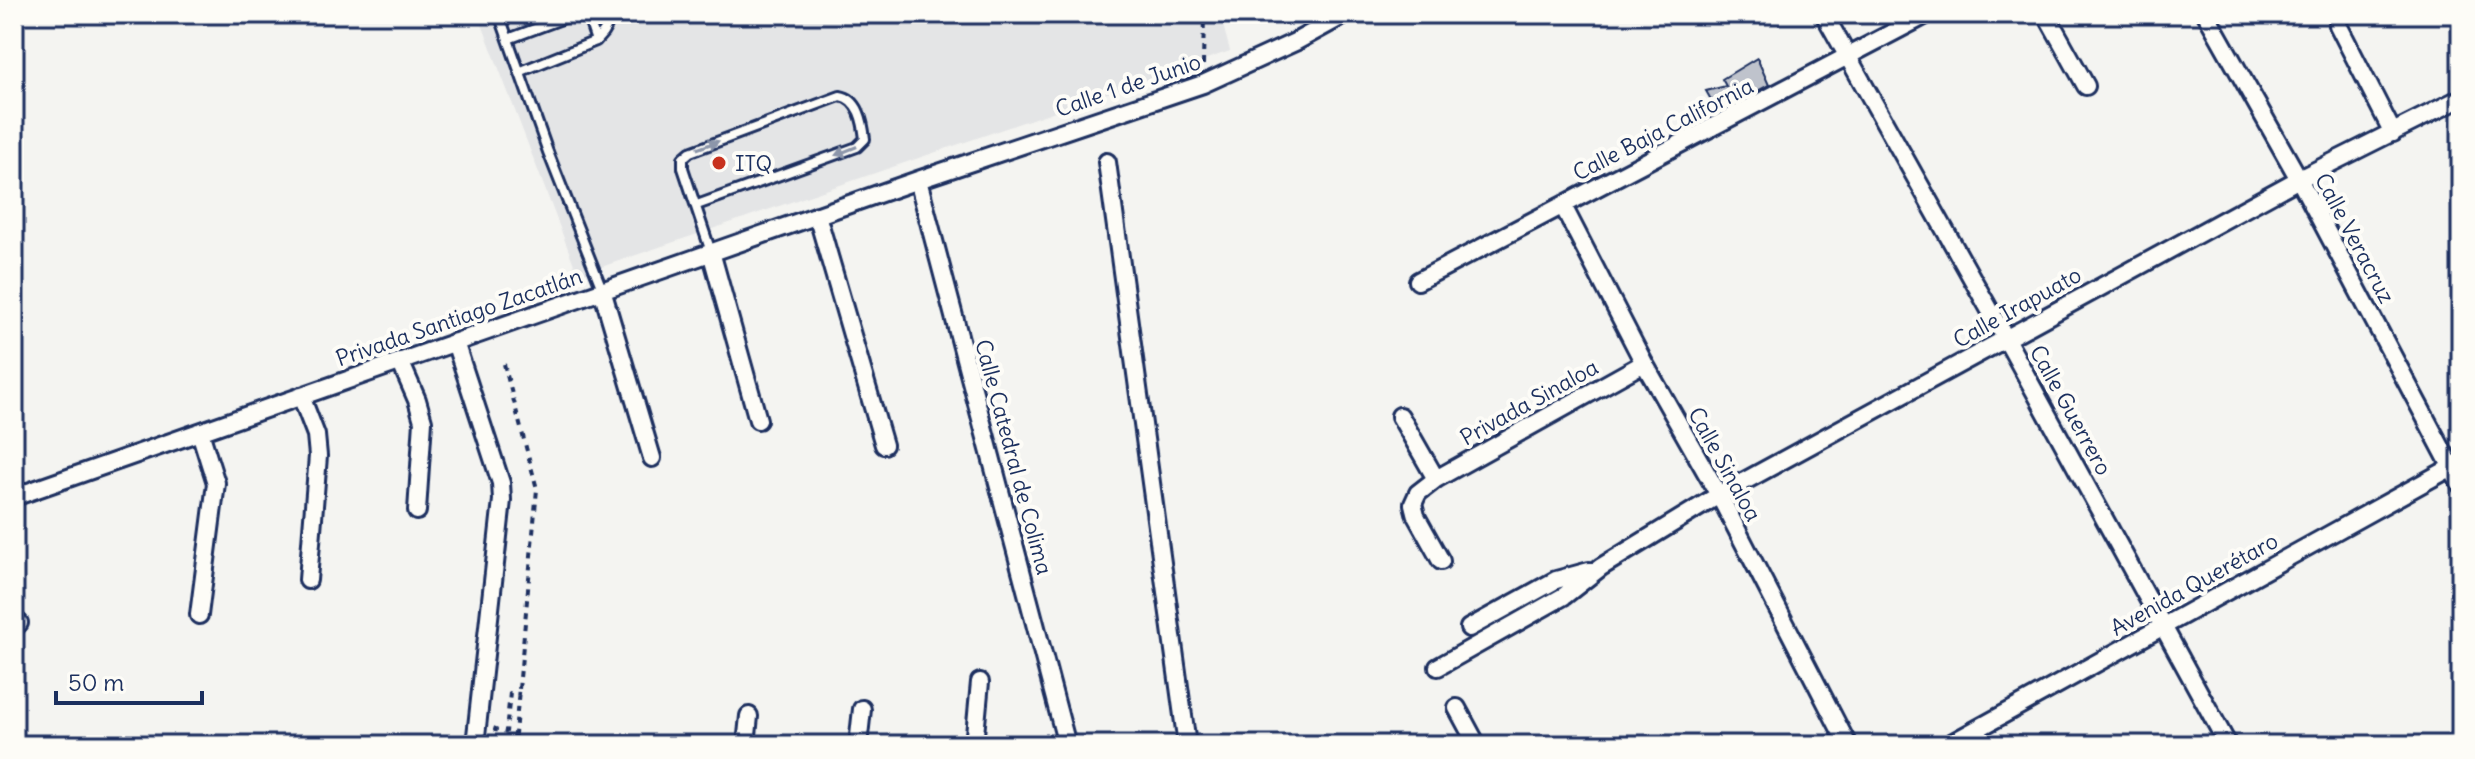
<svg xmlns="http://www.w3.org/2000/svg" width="2475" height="759" viewBox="0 0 2475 759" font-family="Delius,sans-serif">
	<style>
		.built { fill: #e4e5e6 }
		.building { fill: #bfc3cc; stroke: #1b2f5e; stroke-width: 2 }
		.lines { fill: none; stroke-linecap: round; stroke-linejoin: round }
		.lane-casing { stroke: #1b2f5e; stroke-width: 14 }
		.street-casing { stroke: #1b2f5e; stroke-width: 22 }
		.path { stroke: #1b2f5e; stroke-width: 4; stroke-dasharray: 6 6; stroke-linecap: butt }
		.lane { stroke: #fdfcf7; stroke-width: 8 }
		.street { stroke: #fdfcf7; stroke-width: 16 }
		.oneway { fill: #8c96aa }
		.poi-dot { fill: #c8321e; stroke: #fdfcf7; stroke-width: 3 }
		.labels { text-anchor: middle; stroke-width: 8; stroke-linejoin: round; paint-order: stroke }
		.street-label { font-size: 22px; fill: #1b2f5e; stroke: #fdfcf7 }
		.poi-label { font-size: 22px; fill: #1b2f5e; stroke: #fdfcf7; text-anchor: start }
	</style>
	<rect width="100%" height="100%" fill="#f4f4f1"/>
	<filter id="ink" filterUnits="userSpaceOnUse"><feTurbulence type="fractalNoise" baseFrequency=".0125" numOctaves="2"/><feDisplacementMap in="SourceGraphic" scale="16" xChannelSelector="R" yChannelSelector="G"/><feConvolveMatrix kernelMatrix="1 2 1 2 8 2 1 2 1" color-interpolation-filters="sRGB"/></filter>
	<g filter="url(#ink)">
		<path class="built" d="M 478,14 L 1220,14 L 1230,51 L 578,275 Z"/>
		<path class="building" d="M 1757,58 L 1769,85 L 1718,112 L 1706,91 L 1726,86 L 1722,79 Z"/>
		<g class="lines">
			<defs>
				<path id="lane" d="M 499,14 L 548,152 L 602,289
					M 508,39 L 575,14
					M 596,41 L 603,33 L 614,14
					M 519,72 L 596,41 L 587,14
					M 697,205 L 857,147 L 865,139 C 863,122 859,99 840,96 L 690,152 L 683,158 L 683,168 L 711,252"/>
				<path id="street" d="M 1824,14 L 2006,339 L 2228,745
					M 2046,14 L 2086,86
					M 2206,14 L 2299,179 L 2461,485
					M 2338,25 L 2393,133
					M 1107,162 L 1187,745
					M 918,180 L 1067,745
					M 1563,206 L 1644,363 L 1719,495 L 1848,745
					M 817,215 L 884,445
					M 711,252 L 758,420
					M 1418,281 L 1928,14
					M 602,290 L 652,458
					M 455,342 L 501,483 L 502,500 L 475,745
					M 400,361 L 417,400 L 423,421 L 417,511
					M 301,396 L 316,435 L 318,456 L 308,580
					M 1400,416 L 1436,479
					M 14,497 L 918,180 L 1203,84 L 1295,42 L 1346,14
					M 1441,561 L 1416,516 L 1413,504 L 1418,493 L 1436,479 L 1644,363
					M 199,615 L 216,483 L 200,432
					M 14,628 L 19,623
					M 1469,628 L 1556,580 L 1589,571
					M 1438,667 L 1564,596 L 1601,567 L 1719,495 L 2299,179 L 2461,98
					M 1457,708 L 1477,745
					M 746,745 L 749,716
					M 858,745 L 862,709
					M 974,745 L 980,682
					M 1948,745 L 2461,462"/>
			</defs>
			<use href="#lane" class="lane-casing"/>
			<use href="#street" class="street-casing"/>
			<path class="path" d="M 1203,65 L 1204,14
				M 504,364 L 537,489 L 514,745
				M 496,727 L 495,730 L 506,732 L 510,693 L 520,694"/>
			<use href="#lane" class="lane"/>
			<use href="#street" class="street"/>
		</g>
		<defs><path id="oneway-solid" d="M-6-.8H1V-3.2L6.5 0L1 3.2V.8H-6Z" transform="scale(2)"/></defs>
		<g class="oneway">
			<use href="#oneway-solid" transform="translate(708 145) rotate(-20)"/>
			<use href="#oneway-solid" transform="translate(846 151) rotate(158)"/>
		</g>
	</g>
	<circle class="poi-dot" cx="719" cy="163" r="8"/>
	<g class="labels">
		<g class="street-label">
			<text transform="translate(1128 85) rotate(-19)" y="8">Calle 1 de Junio</text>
			<text transform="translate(1663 129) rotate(-27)" y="8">Calle Baja California</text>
			<text transform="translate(2355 238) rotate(62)" y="8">Calle Veracruz</text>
			<text transform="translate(2017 307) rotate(-29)" y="8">Calle Irapuato</text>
			<text transform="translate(459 317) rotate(-19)" y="8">Privada Santiago Zacatlán</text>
			<text transform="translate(1529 402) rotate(-29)" y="8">Privada Sinaloa</text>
			<text transform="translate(2071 410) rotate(61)" y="8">Calle Guerrero</text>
			<text transform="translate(1014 457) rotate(75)" y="8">Calle Catedral de Colima</text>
			<text transform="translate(1725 464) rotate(61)" y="8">Calle Sinaloa</text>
			<text transform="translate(2194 584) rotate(-29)" y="8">Avenida Querétaro</text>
		</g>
		<g class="poi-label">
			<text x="735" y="171">ITQ</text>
		</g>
	</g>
	<rect width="2475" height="759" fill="none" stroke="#fdfcf7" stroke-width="48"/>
	<rect x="24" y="24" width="2427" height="711" fill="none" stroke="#1b2f5e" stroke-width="3" filter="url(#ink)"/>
	<path d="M56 691v12h146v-12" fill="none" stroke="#1b2f5e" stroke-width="4"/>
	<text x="68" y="691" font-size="24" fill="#1b2f5e" stroke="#fdfcf7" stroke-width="6" paint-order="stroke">50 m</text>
</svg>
